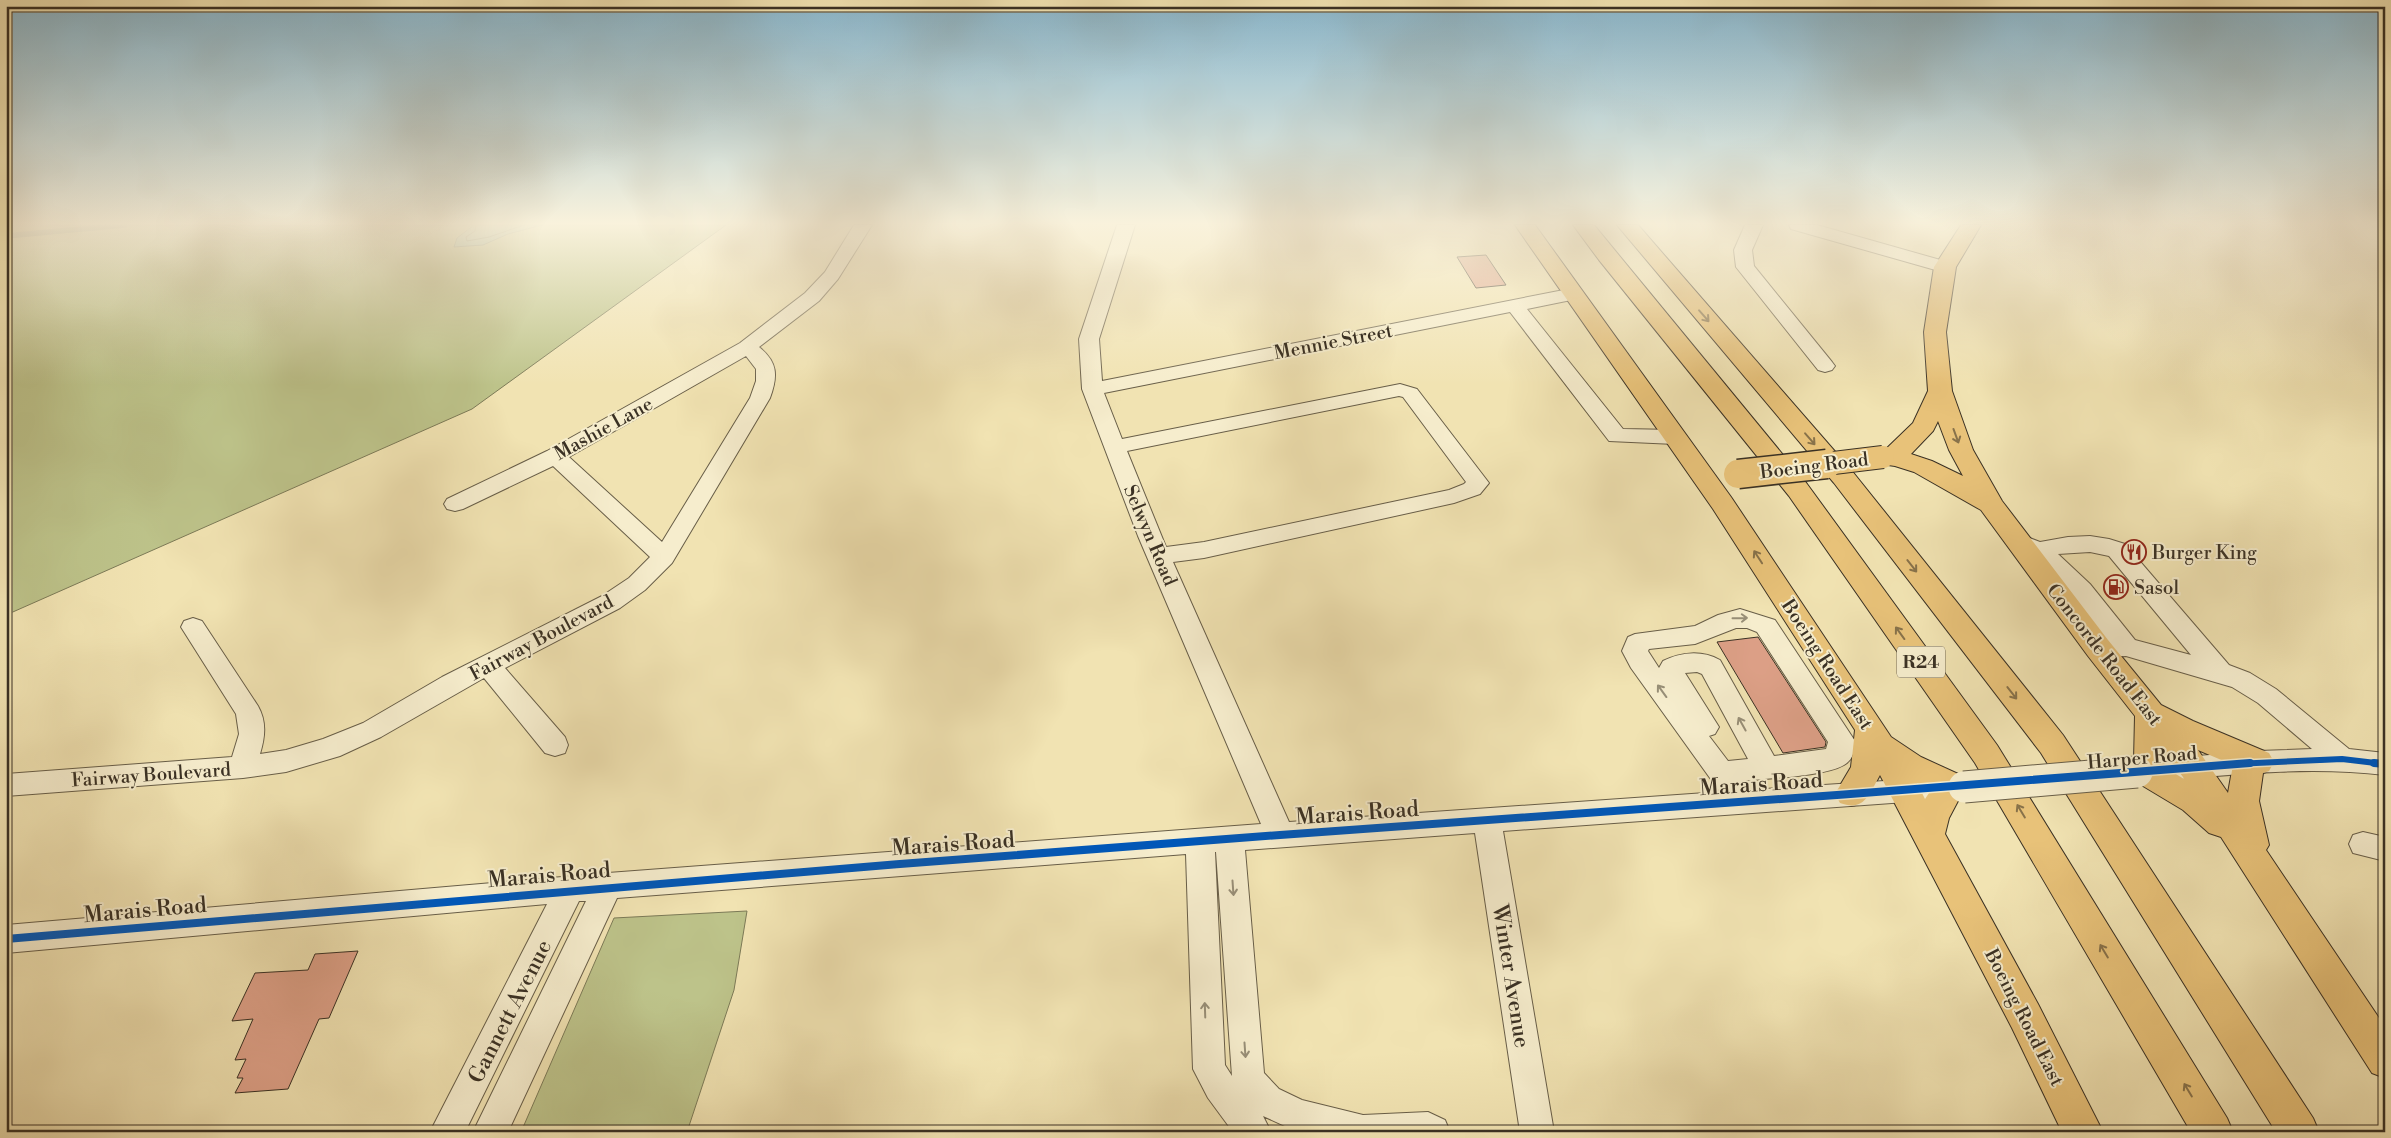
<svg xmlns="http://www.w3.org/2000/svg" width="2391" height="1138" viewBox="0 0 2391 1138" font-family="'Libre Bodoni',serif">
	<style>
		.green { fill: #bdc38a; stroke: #7c7a57 }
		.water { fill: #9bbea9; stroke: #748674 }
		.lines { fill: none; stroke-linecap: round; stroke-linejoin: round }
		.shore { stroke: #6a7866; stroke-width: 1 }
		.stream { stroke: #748674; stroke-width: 5.5 }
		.building { fill: #dda087; stroke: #3a3124 }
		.minor-casing { stroke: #685e48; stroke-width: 2 }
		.major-casing { stroke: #3a3124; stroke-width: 2 }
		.highway-casing { stroke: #3a3124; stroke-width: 2 }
		.minor { fill: #f6edcd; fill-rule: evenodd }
		.major { fill: #e8c279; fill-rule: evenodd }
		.highway { fill: #e8c279; fill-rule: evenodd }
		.minor-bridge-casing { stroke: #685e48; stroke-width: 33; stroke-linecap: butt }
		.major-bridge-far1-casing { stroke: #3a3124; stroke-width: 24; stroke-linecap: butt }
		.major-bridge-casing { stroke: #3a3124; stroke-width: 31; stroke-linecap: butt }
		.minor-bridge { stroke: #f6edcd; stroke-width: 31 }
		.major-bridge-far1 { stroke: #e8c279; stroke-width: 22 }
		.major-bridge { stroke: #e8c279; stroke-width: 28 }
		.cycleway-far1-casing { stroke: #f6edcd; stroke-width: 9 }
		.cycleway-casing { stroke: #f6edcd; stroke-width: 11 }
		.cycleway-far1 { stroke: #0057b8; stroke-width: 6 }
		.cycleway { stroke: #0057b8; stroke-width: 8 }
		.oneway { stroke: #88724a }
		.oneway2 { stroke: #988f78 }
		.labels { text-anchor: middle; stroke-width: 4; stroke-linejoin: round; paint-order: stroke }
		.shield { fill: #f6edcd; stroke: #726957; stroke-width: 1 }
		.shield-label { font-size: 18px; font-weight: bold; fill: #3a3124 }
		.street-label { font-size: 19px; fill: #3a3124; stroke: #f6edcd }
		.poi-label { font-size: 19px; fill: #3a3124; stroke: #f6edcd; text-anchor: start }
		.near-street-label { font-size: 22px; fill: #3a3124; stroke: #f6edcd }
	</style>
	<rect width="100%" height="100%" fill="#f1e3b2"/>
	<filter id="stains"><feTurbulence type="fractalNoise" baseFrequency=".004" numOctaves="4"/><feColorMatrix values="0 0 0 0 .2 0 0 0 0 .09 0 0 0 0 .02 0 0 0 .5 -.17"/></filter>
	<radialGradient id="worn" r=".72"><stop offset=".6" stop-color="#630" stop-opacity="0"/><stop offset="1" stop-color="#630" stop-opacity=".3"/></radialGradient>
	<path class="green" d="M 6,225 L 726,225 L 472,409 L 6,615 Z
		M 747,911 L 734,990 L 687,1132 L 521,1132 L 614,918 Z"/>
	<path class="water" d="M 474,225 L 542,225 L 508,234 L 483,245 L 454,247 L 457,238 Z"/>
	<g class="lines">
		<path class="shore" d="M 476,225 L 475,231 L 466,237 L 467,241 L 489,237 L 524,225"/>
		<path class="stream" d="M 6,236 L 125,225"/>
	</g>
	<path class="building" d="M 1486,255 L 1506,285 L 1476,288 L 1457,257 Z
		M 1758,637 L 1826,742 L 1825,747 L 1783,753 L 1717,642 Z
		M 358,951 L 329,1018 L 319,1019 L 288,1089 L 235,1093 L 243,1078 L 237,1078 L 246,1059 L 235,1060 L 253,1019 L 232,1021 L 255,973 L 308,970 L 315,954 Z"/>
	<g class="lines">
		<defs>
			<path id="minor" d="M 854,225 L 872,225 L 838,279 L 819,301 L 759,347 C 778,362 778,376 770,398 L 672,563 L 645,590 L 620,608 L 505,668 L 565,737 L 568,745 L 565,753 L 555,756 L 545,753 L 484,678 L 381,737 L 340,756 L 286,772 L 243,778 L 6,796 L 6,774 L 232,757 L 239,734 L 236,714 L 181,627 L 184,621 L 193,618 L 202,621 L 258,706 C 267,722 265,737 260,754 L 286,750 L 323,739 L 363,723 L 442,677 L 602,596 L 629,578 L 650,557 L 553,466 L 463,509 L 455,511 L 447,509 L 444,504 L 447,499 L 547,451 L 740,343 L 805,293 L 825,272 ZM 746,356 L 756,369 L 756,381 L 750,398 L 662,542 L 569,457 Z
				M 1117,225 L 1135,225 L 1099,339 L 1102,381 L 1574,288 L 1581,290 L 1583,294 L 1581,298 L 1527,309 L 1623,429 L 1675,430 L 1683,432 L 1686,437 L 1683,442 L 1675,444 L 1609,441 L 1510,312 L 1104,393 L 1122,439 L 1400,384 L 1417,389 L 1489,483 L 1480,494 L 1454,503 L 1204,558 L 1173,562 L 1289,822 L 1720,792 L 1631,668 L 1622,651 L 1628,637 L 1635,634 L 1695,626 L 1718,615 L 1740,609 L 1775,620 L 1855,741 C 1855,750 1853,760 1844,765 C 1823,777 1768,778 1743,781 L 1749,790 L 1961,776 L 1971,779 L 1975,787 L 1971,795 L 1961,798 L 1503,831 L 1554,1132 L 1520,1132 L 1475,833 L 1245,850 L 1264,1073 L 1279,1089 L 1302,1100 L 1363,1115 L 1428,1112 L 1445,1120 L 1450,1132 L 1298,1132 L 1263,1116 L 1271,1132 L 1233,1132 L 1208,1098 L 1193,1069 L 1186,854 L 617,898 L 508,1132 L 473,1132 L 586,901 L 579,901 L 465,1132 L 430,1132 L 547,904 L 6,953 L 6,925 L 608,873 L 1261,824 L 1138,536 L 1082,389 L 1079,339 ZM 1399,396 L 1403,397 L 1466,482 L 1464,484 L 1449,490 L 1204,542 L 1166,547 L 1127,451 ZM 1736,628 L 1747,628 L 1757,632 L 1828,742 L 1826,749 L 1774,756 L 1720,660 C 1702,650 1681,652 1663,661 L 1659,668 L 1648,651 L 1649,649 L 1695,644 ZM 1697,672 L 1702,674 L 1748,759 L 1728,761 L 1709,736 L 1715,734 L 1719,727 L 1685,673 ZM 1215,852 L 1216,852 L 1232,1076 L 1225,1065 Z
				M 1745,225 L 1763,225 L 1752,250 L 1754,266 L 1832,362 L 1835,366 L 1832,370 L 1825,372 L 1818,370 L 1736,267 L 1734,250 Z
				M 1789,225 L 1817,225 L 1951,263 L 1954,267 L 1951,271 L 1939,271 L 1791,229 Z
				M 2090,536 L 2109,539 L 2125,544 L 2229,665 L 2250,673 L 2276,689 L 2349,749 L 2385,753 L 2385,775 C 2302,765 2219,776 2137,783 L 2127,780 L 2123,772 L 2127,764 L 2137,761 L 2258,751 L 2312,749 L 2258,703 L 2232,687 L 2126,656 L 2098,657 L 2089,655 L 2085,648 L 2089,641 L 2105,638 C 2088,615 2070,592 2049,572 C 2039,563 2022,557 2015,545 L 2019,539 L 2027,537 L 2040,542 L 2068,537 ZM 2090,552 L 2109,556 L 2191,655 L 2135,640 L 2090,584 L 2058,554 Z
				M 2363,832 L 2385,837 L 2385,861 L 2353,853 L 2349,844 L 2353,835 Z"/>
			<path id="major" d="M 1515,225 L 1535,225 L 1731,497 L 1891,737 L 1921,757 L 1967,778 L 1972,787 L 1967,796 L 1959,799 L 1949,818 L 1945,834 L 2038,1004 L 2103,1132 L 2062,1132 L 2012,1028 L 1880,775 C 1869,795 1864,812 1840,803 L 1835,794 L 1851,767 L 1855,730 L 1713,509 ZM 1917,783 L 1931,790 L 1925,799 Z
				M 1961,225 L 1981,225 L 1956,267 L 1946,332 L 1952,391 L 1973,450 L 2002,501 L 2108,640 L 2161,705 L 2193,721 L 2269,753 L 2274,762 L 2269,771 L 2263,773 L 2259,801 L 2269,845 L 2266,850 L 2385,1027 L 2385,1078 L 2372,1073 L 2221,837 L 2209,833 L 2183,810 L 2133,780 L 2128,771 L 2134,761 L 2135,716 L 2088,656 L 1981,510 L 1914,472 L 1895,466 L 1874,463 L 1870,457 L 1874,451 L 1886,449 L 1913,423 L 1928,391 L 1924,332 L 1934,267 ZM 1938,421 L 1949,450 L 1963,476 L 1932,461 L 1911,454 L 1933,431 ZM 2198,750 L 2233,765 L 2228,793 ZM 2166,755 L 2183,777 L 2184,779 L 2166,768 Z"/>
			<path id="highway" d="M 1573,225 L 1594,225 L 1807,484 L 1997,745 L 2227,1118 L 2233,1132 L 2191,1132 L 1975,763 L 1789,496 L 1599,260 Z
				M 1617,225 L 1638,225 L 1852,471 L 2063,735 L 2313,1118 L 2319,1132 L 2276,1132 L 2041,753 L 1834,483 Z"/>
		</defs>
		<use href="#minor" class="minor-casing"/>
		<use href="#major" class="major-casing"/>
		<use href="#highway" class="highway-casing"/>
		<use href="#minor" class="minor"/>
		<use href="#major" class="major"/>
		<use href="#highway" class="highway"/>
		<defs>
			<path id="minor-bridge" d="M 1964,787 L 2137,772"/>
			<path id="major-bridge-far1" d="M 1817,465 L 1883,457"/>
			<path id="major-bridge" d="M 1738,474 L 1827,464"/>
		</defs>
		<use href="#minor-bridge" class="minor-bridge-casing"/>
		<use href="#major-bridge-far1" class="major-bridge-far1-casing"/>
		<use href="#major-bridge" class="major-bridge-casing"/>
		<use href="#minor-bridge" class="minor-bridge"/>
		<use href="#major-bridge-far1" class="major-bridge-far1"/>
		<use href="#major-bridge" class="major-bridge"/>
		<defs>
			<path id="cycleway-far1" d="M 2235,764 L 2342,759 L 2384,764"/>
			<path id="cycleway" d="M 2374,763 L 2385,764
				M 6,939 C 430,902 855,866 1280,835 C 1603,811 1927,790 2250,763"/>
		</defs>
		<use href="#cycleway-far1" class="cycleway-far1-casing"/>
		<use href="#cycleway" class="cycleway-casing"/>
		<use href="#cycleway-far1" class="cycleway-far1"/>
		<use href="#cycleway" class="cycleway"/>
	</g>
	<defs><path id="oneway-shaft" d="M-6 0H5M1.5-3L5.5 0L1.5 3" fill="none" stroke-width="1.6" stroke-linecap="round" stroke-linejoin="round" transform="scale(1.25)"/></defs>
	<g class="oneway">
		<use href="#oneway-shaft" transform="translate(1704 316) rotate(49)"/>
		<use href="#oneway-shaft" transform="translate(1956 436) rotate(70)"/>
		<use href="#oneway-shaft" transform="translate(1810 439) rotate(49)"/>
		<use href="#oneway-shaft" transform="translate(1758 557) rotate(-123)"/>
		<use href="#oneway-shaft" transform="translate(1912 566) rotate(52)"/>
		<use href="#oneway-shaft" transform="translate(1900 633) rotate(-126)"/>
		<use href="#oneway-shaft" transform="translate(2012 693) rotate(52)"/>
		<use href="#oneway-shaft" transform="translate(2021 811) rotate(-121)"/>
		<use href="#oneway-shaft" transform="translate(2104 951) rotate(-121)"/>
		<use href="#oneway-shaft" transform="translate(2188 1090) rotate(-121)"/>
	</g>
	<g class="oneway2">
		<use href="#oneway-shaft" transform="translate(1740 618) rotate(-1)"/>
		<use href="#oneway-shaft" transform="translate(1662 691) rotate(-126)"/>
		<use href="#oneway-shaft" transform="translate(1742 724) rotate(-119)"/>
		<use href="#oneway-shaft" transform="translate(1233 888) rotate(86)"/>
		<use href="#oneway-shaft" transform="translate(1205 1010) rotate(-92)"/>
		<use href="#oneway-shaft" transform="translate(1245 1050) rotate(86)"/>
	</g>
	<linearGradient id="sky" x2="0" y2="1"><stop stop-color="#89b8cf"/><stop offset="0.58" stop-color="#f9f2dc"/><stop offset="1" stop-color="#f9f2dc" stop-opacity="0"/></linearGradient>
	<rect width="2391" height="385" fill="url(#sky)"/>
	<defs>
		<symbol id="restaurant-ring" viewBox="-11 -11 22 22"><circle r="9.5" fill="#f6edcd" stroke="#8f2418" stroke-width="1.5"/><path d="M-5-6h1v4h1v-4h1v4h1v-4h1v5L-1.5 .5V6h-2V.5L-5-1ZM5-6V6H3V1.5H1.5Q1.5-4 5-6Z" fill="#8f2418"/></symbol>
		<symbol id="fuel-ring" viewBox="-11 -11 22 22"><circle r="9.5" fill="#f6edcd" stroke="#8f2418" stroke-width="1.5"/><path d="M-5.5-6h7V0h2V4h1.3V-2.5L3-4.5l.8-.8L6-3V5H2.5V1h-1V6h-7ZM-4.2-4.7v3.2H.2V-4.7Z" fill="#8f2418"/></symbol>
	</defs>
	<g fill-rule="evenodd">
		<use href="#restaurant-ring" x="2120" y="538" width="28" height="28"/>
		<use href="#fuel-ring" x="2102" y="573" width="28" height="28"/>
	</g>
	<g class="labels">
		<rect class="shield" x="1897" y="646.5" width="48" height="31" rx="4"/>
		<g class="shield-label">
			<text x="1921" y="668">R24</text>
		</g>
		<g class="street-label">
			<text transform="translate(1333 341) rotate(-11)" y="7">Mennie Street</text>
			<text transform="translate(603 428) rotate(-29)" y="7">Mashie Lane</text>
			<text transform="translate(1814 465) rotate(-7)" y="7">Boeing Road</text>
			<text transform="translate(1151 535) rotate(67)" y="7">Selwyn Road</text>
			<text transform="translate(541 637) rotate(-28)" y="7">Fairway Boulevard</text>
			<text transform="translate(2105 654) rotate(52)" y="7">Concorde Road East</text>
			<text transform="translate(1828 664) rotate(57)" y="7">Boeing Road East</text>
			<text transform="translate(2142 757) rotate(-5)" y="7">Harper Road</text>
			<text transform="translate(151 774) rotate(-4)" y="7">Fairway Boulevard</text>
			<text transform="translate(2025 1017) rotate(63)" y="7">Boeing Road East</text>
		</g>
		<g class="poi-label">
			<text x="2152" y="559">Burger King</text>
			<text x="2134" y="594">Sasol</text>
		</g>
		<g class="near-street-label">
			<text transform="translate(1761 783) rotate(-4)" y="8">Marais Road</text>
			<text transform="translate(1357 812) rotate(-4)" y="8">Marais Road</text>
			<text transform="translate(953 843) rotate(-4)" y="8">Marais Road</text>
			<text transform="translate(549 874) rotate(-5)" y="8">Marais Road</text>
			<text transform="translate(145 909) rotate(-5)" y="8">Marais Road</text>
			<text transform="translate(1512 976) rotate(81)" y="8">Winter Avenue</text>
			<text transform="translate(509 1011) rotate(-63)" y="8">Gannett Avenue</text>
		</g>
	</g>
	<rect width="2391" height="1138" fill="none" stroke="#f1e3b2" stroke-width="25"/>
	<rect x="8" y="8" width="2376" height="1123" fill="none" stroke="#3a3124" stroke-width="2.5"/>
	<rect x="12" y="12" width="2366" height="1113" fill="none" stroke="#3a3124"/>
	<rect width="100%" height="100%" filter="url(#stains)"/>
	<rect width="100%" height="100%" fill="url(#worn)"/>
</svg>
